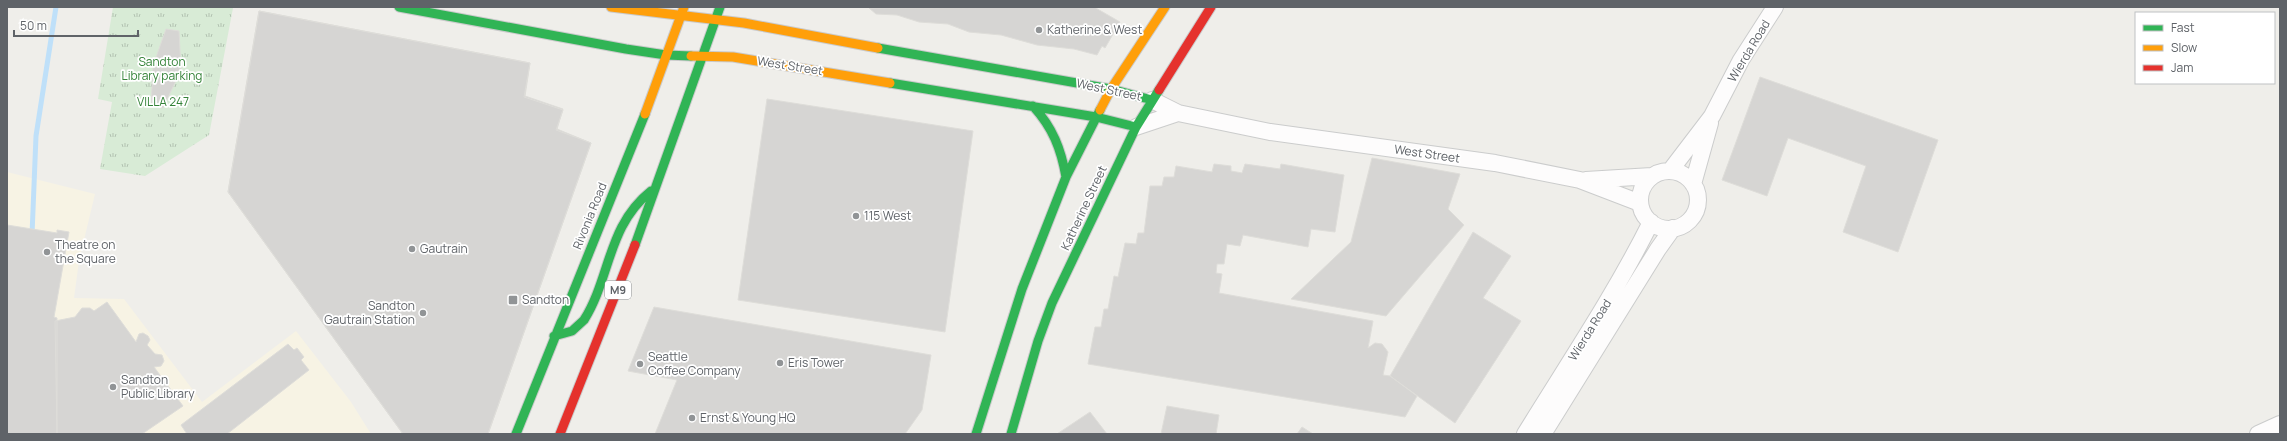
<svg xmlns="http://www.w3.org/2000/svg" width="2287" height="441" viewBox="0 0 2287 441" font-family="Manrope,sans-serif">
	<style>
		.commercial { fill: #f7f3e4 }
		.park { fill: url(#park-tufts) }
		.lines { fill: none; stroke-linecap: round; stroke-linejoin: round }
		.stream { stroke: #bfe0f9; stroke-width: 5 }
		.building { fill: #d6d5d3; stroke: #deddd9 }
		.street-casing { stroke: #cbcccc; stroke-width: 18 }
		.fast-casing { stroke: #cacacb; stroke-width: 11 }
		.slow-casing { stroke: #cacacb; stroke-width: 11 }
		.jam-casing { stroke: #cacacb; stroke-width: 11 }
		.street { stroke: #fdfcfc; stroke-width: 16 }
		.fast { stroke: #30b455; stroke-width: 9 }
		.slow { stroke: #ff9f0a; stroke-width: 9 }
		.jam { stroke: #e5322d; stroke-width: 9 }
		.poi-dot { fill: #919496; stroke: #fff; stroke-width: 1.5 }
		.labels { text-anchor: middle; stroke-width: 3.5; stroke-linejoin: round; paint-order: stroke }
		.shield { fill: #fff; stroke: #8f9295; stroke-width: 1 }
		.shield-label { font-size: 11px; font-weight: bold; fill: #5f6368 }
		.poi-label { font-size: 12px; fill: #5f6368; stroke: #fff; text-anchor: start }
		.street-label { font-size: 12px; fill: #5f6368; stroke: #fff }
		.park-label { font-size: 12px; fill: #348238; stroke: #fff }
	</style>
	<defs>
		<pattern id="park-tufts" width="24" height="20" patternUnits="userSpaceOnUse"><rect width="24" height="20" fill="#d8ebd6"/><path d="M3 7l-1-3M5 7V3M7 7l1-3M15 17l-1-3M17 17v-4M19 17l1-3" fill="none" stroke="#b2c2b1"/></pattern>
	</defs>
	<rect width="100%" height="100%" fill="#efeeea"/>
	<path class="commercial" d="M 7,172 L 95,194 L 79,261 L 74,298 L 124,299 L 202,402 L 296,331 L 351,402 L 371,434 L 7,434 Z"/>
	<path class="park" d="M 113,7 L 233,8 L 209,135 L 145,176 L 100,169 L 112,102 L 98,99 Z"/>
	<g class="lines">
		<path class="stream" d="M 32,235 L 36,136 L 56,7"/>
	</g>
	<path class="building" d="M 1094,7 L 1120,22 L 1105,48 L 1102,46 L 1097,55 L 1074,49 L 1037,45 L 1001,35 L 969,32 L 948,24 L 919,22 L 897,15 L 876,14 L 869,8 Z
		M 259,11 L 530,63 L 525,96 L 563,109 L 557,129 L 591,143 L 488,434 L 403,434 L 228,192 Z
		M 259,11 L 530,63 L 524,97 L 563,110 L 556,130 L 591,143 L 488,434 L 403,434 L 228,192 Z
		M 166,29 L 179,31 L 181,70 L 163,108 L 151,106 L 153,66 Z
		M 1760,77 L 1938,140 L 1898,252 L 1843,232 L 1866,166 L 1788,138 L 1767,196 L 1722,180 Z
		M 767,99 L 973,131 L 945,332 L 738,300 Z
		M 1372,158 L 1460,174 L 1448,209 L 1464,225 L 1386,316 L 1291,299 L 1351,242 Z
		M 1214,164 L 1231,166 L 1231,171 L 1242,173 L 1245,164 L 1280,169 L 1281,164 L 1344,175 L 1335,232 L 1311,229 L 1308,247 L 1243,235 L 1240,246 L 1227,244 L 1224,264 L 1217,264 L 1216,273 L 1222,274 L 1219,293 L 1373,321 L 1368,348 L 1375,343 L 1382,344 L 1388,352 L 1383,375 L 1390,376 L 1417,396 L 1405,417 L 1088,364 L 1095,327 L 1101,327 L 1104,309 L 1108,309 L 1114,276 L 1118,277 L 1125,243 L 1136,244 L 1138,233 L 1144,233 L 1150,186 L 1162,186 L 1164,177 L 1174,177 L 1176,166 L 1212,172 Z
		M 7,225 L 57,233 L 57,230 L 69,232 L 54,317 L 57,318 L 57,434 L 7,434 Z
		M 1473,232 L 1511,256 L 1483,298 L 1521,321 L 1455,423 L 1390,376 Z
		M 107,302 L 136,342 L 139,334 L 143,333 L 148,336 L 150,340 L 147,345 L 155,354 L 162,355 L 164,361 L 161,366 L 154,367 L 183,406 L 142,434 L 57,434 L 55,321 L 75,317 L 82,308 L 90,308 L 94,311 Z
		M 654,307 L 931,355 L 922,410 L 905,434 L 655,434 L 677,380 L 628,371 Z
		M 288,344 L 294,350 L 297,348 L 304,357 L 301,360 L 309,370 L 227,434 L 187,434 L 181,425 Z
		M 1167,406 L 1219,415 L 1216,434 L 1161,434 Z
		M 1090,412 L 1107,434 L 1057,434 Z
		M 1302,427 L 1313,434 L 1297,434 Z"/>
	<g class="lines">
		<defs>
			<path id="street" d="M 1152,100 L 1178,113 L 1270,132 L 1495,163 L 1580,180 L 1640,203
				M 1136,127 L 1178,113
				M 1670,171 L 1712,116 L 1741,60 L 1775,7
				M1640 200a29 29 0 1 1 58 0a29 29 0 1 1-58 0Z
				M 1586,180 L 1652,176
				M 1693,184 L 1710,123
				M 1525,434 C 1568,364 1614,296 1651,222
				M 1543,434 L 1658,249 L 1673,228
				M 2258,434 L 2280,424"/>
			<path id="fast" d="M 399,7 L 626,49 L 666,55 L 691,56
				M 878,48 L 1111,89 L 1152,100
				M 890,83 L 1096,117 L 1136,127
				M 1033,106 C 1053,128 1061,149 1066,177
				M 635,245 L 720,7
				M 554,336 L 572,331 L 584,320 C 611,277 607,226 651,191
				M 516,434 L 645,114
				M 976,434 L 1022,289 L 1066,177 L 1100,110
				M 1011,434 L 1038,341 L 1052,303 L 1136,127 L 1159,90"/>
			<path id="slow" d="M 611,7 L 744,23 L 878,48
				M 691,56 L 733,57 L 890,83
				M 1100,110 L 1111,89 L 1165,7
				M 645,114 L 684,7"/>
			<path id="jam" d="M 1159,90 L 1211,7
				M 560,434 L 635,245"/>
		</defs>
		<use href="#street" class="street-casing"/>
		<use href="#fast" class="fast-casing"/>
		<use href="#slow" class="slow-casing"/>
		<use href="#jam" class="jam-casing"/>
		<use href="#street" class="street"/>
		<use href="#fast" class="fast"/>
		<use href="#slow" class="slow"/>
		<use href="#jam" class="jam"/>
	</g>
	<g class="poi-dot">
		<circle cx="1039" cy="30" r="4"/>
		<circle cx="856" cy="216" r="4"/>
		<circle cx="412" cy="249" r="4"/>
		<circle cx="47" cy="252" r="4"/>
		<rect x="508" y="295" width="10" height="10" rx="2"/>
		<circle cx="423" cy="313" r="4"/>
		<circle cx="780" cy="363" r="4"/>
		<circle cx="640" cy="364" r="4"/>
		<circle cx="113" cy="387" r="4"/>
		<circle cx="692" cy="418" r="4"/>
	</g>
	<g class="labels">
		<rect class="shield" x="605" y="281" width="26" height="18" rx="3"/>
		<g class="shield-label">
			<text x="618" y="294">M9</text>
		</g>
		<g class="poi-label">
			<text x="1047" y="34">Katherine &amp; West</text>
			<text x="864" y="220">115 West</text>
			<text x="55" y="249">Theatre on<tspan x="55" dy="14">the Square</tspan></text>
			<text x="420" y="253">Gautrain</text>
			<text x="522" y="304">Sandton</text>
			<text x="415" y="310" text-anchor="end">Sandton<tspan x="415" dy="14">Gautrain Station</tspan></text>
			<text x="648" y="361">Seattle<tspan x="648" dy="14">Coffee Company</tspan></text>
			<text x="788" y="367">Eris Tower</text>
			<text x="121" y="384">Sandton<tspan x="121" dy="14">Public Library</tspan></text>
			<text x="700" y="422">Ernst &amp; Young HQ</text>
		</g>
		<g class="street-label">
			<text transform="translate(1749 51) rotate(-59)" y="4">Wierda Road</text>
			<text transform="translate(790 66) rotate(9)" y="4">West Street</text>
			<text transform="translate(1109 90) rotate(12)" y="4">West Street</text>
			<text transform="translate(1427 154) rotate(8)" y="4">West Street</text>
			<text transform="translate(1084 208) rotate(-65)" y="4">Katherine Street</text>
			<text transform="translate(590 216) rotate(-68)" y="4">Rivonia Road</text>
			<text transform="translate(1590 330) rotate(-58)" y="4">Wierda Road</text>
		</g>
		<g class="park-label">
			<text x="162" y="66">Sandton<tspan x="162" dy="14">Library parking</tspan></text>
			<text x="163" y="106">VILLA 247</text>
		</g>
	</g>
	<rect width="2287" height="441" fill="none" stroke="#5f6368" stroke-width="16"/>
	<rect x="2135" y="12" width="140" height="72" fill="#ffffff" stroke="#bfc1c3"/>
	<rect x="2143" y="25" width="20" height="6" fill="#30b455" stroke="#bfc1c3"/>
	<text x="2171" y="32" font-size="12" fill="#5f6368">Fast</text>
	<rect x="2143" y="45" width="20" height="6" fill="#ff9f0a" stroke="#bfc1c3"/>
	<text x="2171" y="52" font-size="12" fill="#5f6368">Slow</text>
	<rect x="2143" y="65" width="20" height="6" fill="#e5322d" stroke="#bfc1c3"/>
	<text x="2171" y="72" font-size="12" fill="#5f6368">Jam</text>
	<path d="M14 30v6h124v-6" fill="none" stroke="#5f6368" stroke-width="2"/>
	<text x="20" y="30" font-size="12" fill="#5f6368" stroke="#ffffff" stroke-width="3" paint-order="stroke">50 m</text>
</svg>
